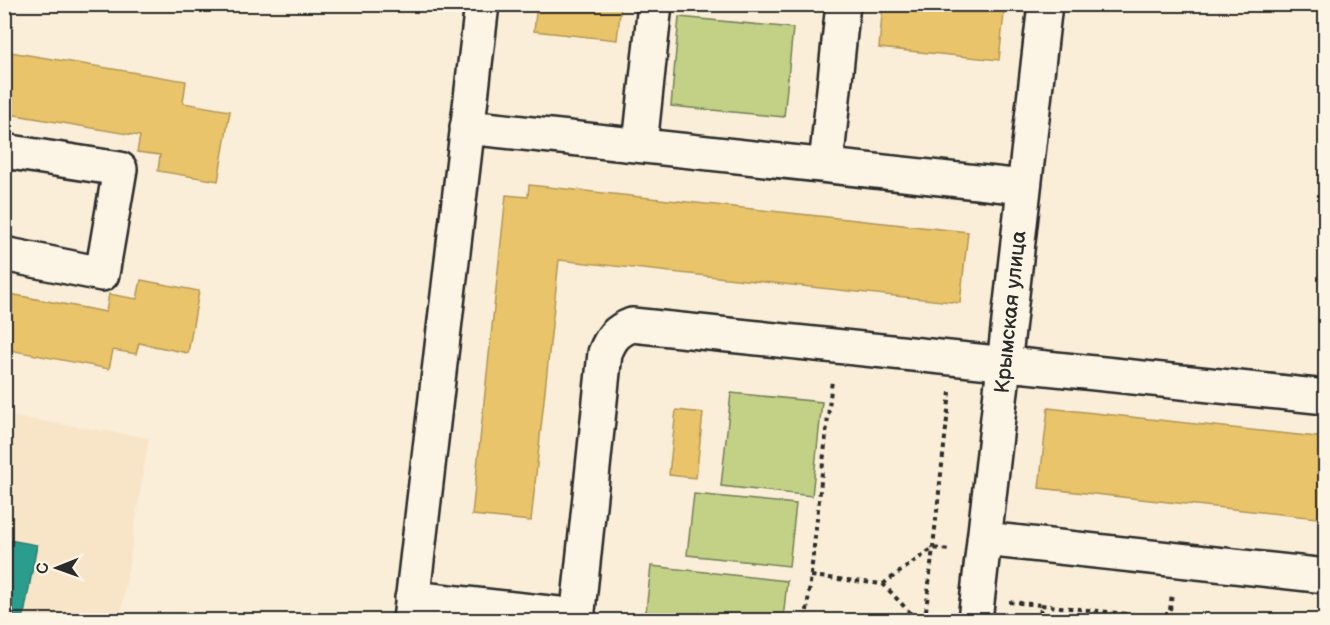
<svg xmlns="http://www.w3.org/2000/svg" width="1330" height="625" viewBox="0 0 1330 625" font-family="'Balsamiq Sans',sans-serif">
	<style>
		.built { fill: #f8e5c8 }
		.green { fill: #c2d186; stroke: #767e58; stroke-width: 1.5 }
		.homes { fill: #e9c46a; stroke: #b09657; stroke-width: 1.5 }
		.schools { fill: #2a9d8f; stroke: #2a7b71; stroke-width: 1.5 }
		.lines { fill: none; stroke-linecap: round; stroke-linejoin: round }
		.minor-casing { stroke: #2b2b2b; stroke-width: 38 }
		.path { stroke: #2b2b2b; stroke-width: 4; stroke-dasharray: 4.5 4.5; stroke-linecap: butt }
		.minor { stroke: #fcf5e5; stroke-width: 33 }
		.labels { text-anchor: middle; stroke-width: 6; stroke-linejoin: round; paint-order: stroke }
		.street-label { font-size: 21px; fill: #2b2b2b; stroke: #fcf5e5 }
	</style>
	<rect width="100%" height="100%" fill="#faeed8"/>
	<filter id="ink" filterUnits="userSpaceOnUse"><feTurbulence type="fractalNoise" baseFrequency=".0167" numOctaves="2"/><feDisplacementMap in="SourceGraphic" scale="12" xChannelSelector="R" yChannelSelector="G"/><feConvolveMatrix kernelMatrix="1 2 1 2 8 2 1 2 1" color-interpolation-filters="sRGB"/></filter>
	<g filter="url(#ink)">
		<path class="built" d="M 4,415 L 149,438 L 120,620 L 5,620 Z"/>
		<path class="green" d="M 720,5 L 790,5 L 789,11 Z
			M 679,17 L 793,28 L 784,117 L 671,106 Z
			M 731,393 L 822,402 L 812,496 L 721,486 Z
			M 694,494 L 796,504 L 789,566 L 687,555 Z
			M 651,566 L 787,581 L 783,620 L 645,620 Z"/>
		<path class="homes" d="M 537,4 L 621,4 L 617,40 L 534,31 Z
			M 883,4 L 1005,4 L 999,60 L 879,48 Z
			M 4,51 L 186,81 L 183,103 L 230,111 L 218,181 L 158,171 L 160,155 L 137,152 L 140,136 L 4,113 Z
			M 529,185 L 968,232 L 960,303 L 559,260 L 531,521 L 472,515 L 506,195 L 528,197 Z
			M 141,280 L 199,291 L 188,353 L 139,343 L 136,354 L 113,350 L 109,369 L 4,349 L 4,293 L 106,312 L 109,294 L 137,299 Z
			M 1048,408 L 1326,438 L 1326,519 L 1039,488 Z
			M 676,410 L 703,413 L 696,478 L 669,475 Z"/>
		<path class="schools" d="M 4,539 L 37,545 L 23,620 L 4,620 Z"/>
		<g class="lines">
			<defs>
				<path id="minor" d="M 467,127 L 1024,187
					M 640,145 L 655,4
					M 4,151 L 120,169 L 102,274 L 4,254
					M 826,165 L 843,4
					M 984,539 L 1326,576
					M 412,598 L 577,616
					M 410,620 L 482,4
					M 577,620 L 605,353 C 611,338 616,331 632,325 L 1326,397
					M 975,620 L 1045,4"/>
			</defs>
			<use href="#minor" class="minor-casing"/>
			<path class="path" d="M 811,576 L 883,584 L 917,620
				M 883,584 L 933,548 L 949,550
				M 1009,602 L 1041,605 L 1040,620
				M 1041,605 L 1184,620
				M 1169,619 L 1172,593
				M 806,620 L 832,380
				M 925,620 L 950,392"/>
			<use href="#minor" class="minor"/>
		</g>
	</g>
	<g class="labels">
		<g class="street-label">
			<text transform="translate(1010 312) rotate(-84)" y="7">Крымская улица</text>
		</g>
	</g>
	<rect width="1330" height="625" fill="none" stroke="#fcf5e5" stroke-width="24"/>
	<rect x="12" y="12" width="1306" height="601" fill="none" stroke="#2b2b2b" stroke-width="2" filter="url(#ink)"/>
	<g transform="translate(57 568) rotate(269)" stroke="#fcf5e5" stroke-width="4.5" paint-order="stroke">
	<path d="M0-4.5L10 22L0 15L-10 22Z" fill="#2b2b2b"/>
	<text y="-9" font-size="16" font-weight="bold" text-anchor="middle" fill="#2b2b2b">С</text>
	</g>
</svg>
